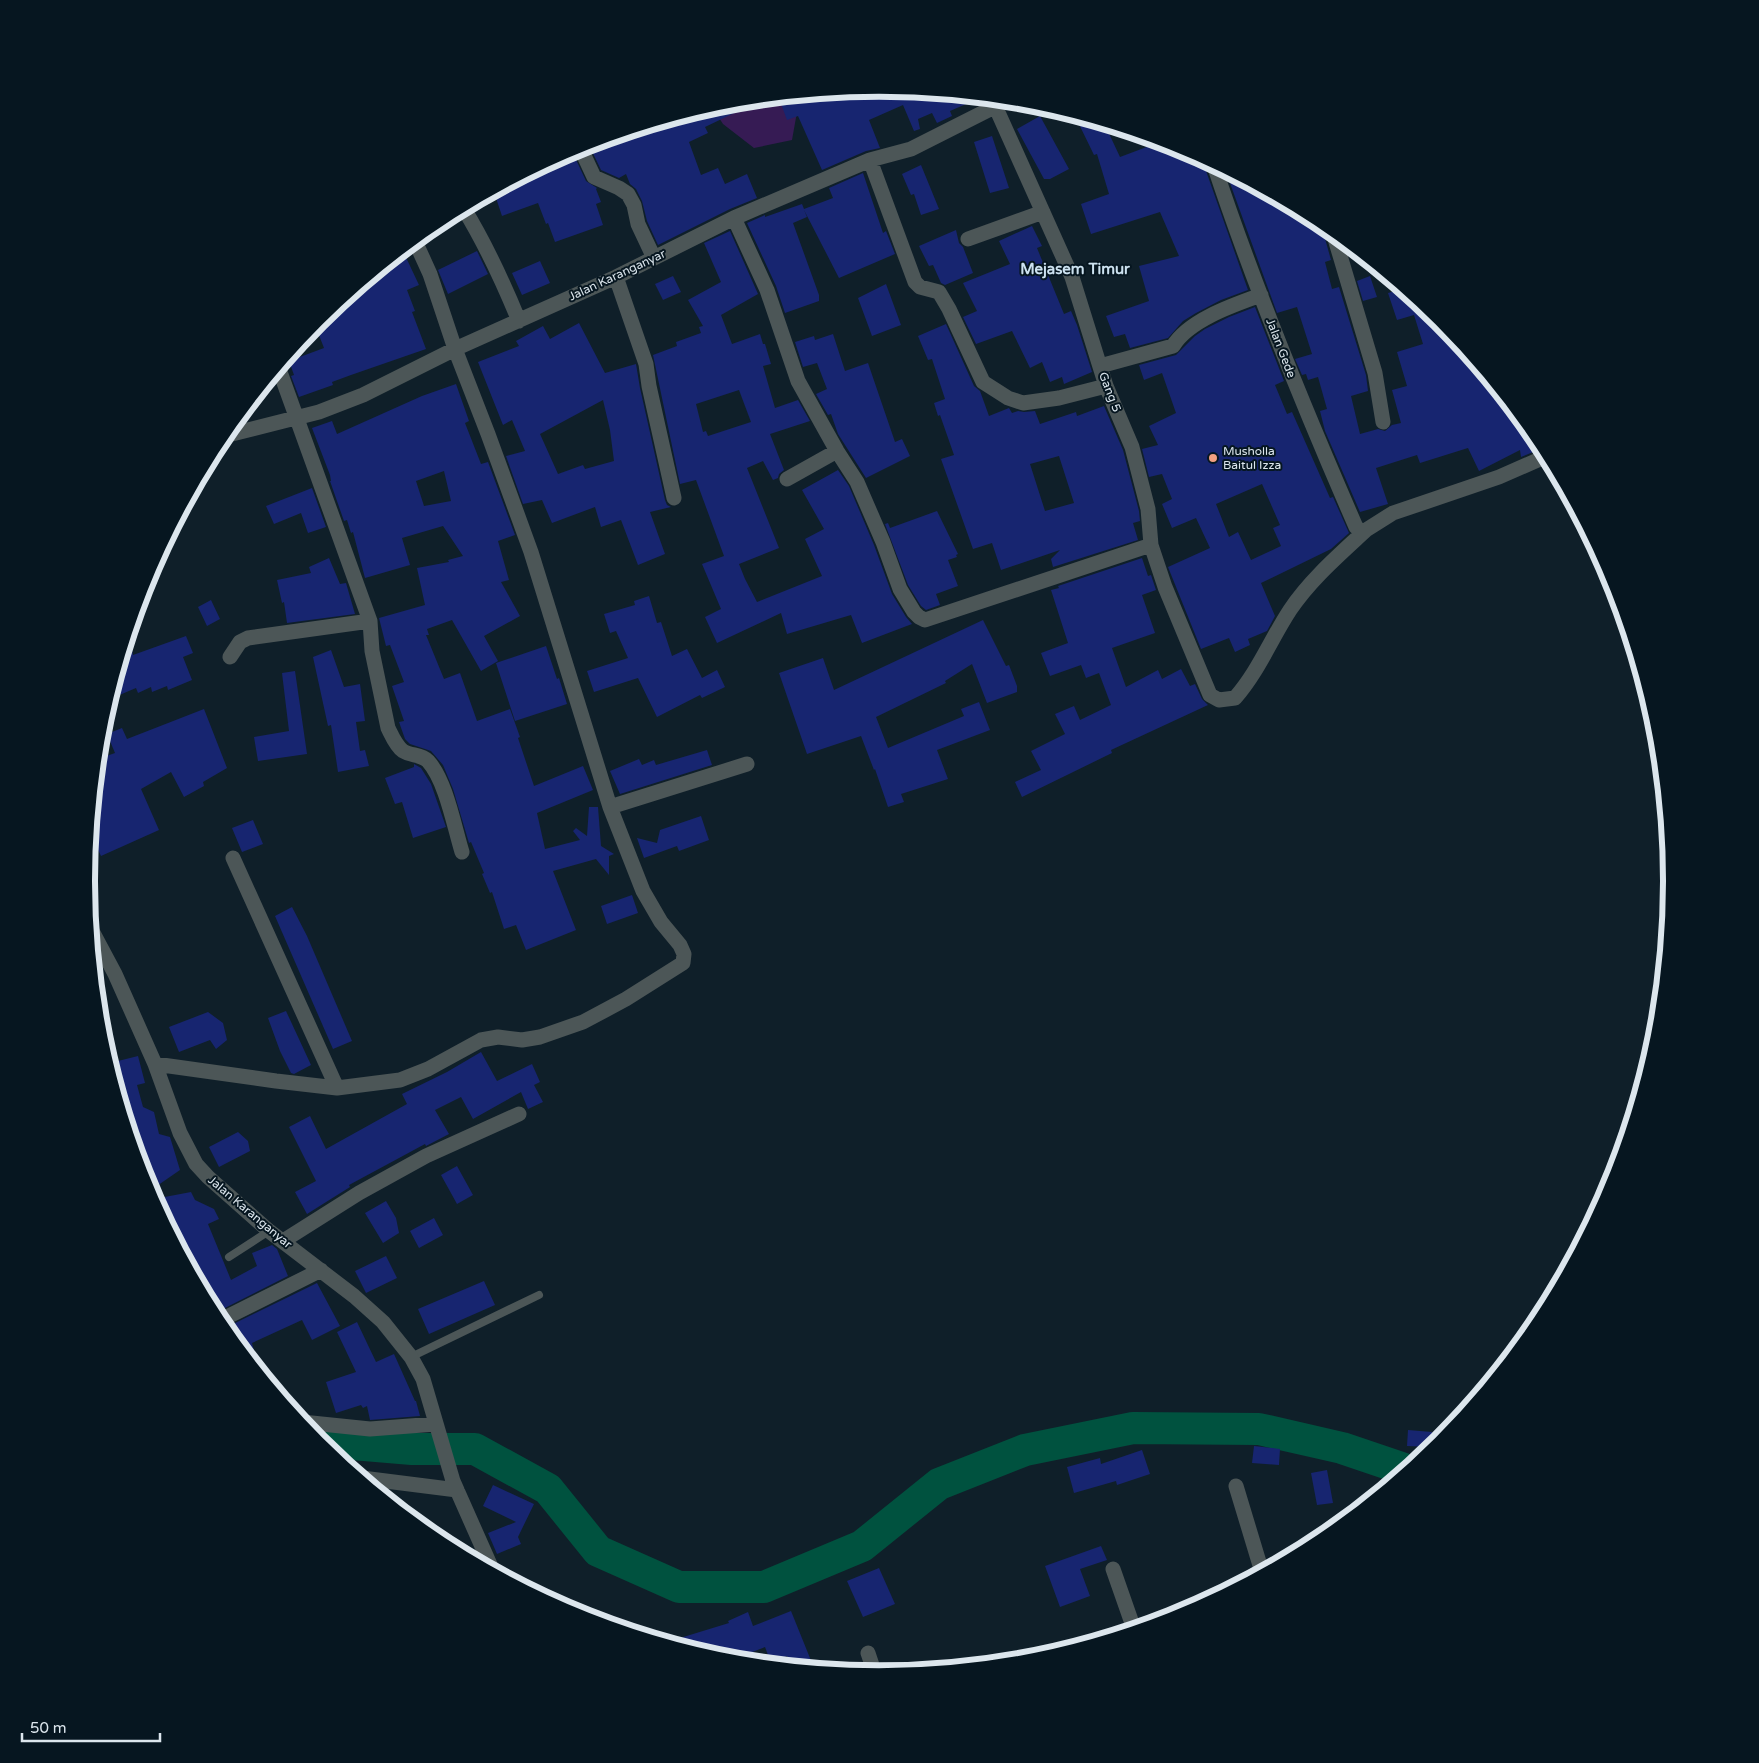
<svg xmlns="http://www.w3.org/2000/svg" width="1759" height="1763" viewBox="0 0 1759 1763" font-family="'Varela Round',sans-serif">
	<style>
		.green { fill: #361b54 }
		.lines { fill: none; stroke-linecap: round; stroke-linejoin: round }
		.river { stroke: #00523f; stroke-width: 32 }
		.building { fill: #172570; fill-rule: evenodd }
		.lane { stroke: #4c5657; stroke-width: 8 }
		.street { stroke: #4c5657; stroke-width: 15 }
		.poi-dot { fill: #f3a081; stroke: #061620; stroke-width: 2 }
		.labels { text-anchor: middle; stroke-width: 4; stroke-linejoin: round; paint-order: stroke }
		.street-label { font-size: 12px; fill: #dce6ed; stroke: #061620 }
		.poi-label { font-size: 12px; fill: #dce6ed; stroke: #061620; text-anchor: start }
		.quarter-label { font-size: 15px; font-weight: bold; fill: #cde2f0; stroke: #061620 }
		.rim { fill: none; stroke: #dce6ed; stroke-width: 6 }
	</style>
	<rect width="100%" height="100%" fill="#0f1f29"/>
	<path class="green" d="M 777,98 L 797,112 L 792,140 L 754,148 L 723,124 L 712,107 L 725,103 L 745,101 L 747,111 L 767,99 Z"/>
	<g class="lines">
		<path class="river" d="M 317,1441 L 412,1449 L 475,1449 L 548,1489 L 598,1551 L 679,1587 L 764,1587 L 862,1546 L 939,1484 L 1025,1450 L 1133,1428 L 1259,1429 L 1342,1448 L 1407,1470"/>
	</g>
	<path class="building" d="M 880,88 L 913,92 L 914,97 L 926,93 L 980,98 L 950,111 L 952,116 L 937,123 L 932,113 L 918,119 L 920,129 L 914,131 L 903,105 L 869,120 L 880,148 L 866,151 L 822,170 L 798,116 L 787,120 L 780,101 L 792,97 Z
		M 752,101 L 753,104 L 705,127 L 708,133 L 689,142 L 701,175 L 718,168 L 725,184 L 747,174 L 757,198 L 730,209 L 658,245 L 647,221 L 642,201 L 636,189 L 630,184 L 626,174 L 619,178 L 601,170 L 589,145 L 725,103 Z
		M 1040,116 L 1069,169 L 1050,179 L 1044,179 L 1017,129 Z
		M 1075,116 L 1105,125 L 1120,157 L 1152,145 L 1150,138 L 1183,149 L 1206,161 L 1205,168 L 1248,290 L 1221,300 L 1196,313 L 1183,321 L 1168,338 L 1130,348 L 1125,334 L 1114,337 L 1106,316 L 1149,301 L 1139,266 L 1179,256 L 1160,212 L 1091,234 L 1081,204 L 1109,194 L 1097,154 L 1094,155 Z
		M 992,136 L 1009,188 L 990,193 L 974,142 Z
		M 572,151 L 586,181 L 597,188 L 596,189 L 601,202 L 596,204 L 603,225 L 555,242 L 548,223 L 546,224 L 538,203 L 502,216 L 494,192 Z
		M 921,165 L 939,209 L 921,215 L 914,194 L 911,195 L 902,174 Z
		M 1226,172 L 1314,218 L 1320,236 L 1324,235 L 1331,260 L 1325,262 L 1332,289 L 1339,287 L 1366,375 L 1368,391 L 1351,396 L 1360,434 L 1378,429 L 1385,431 L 1392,425 L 1401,423 L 1392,390 L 1407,386 L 1397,352 L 1423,344 L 1414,315 L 1397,320 L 1388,293 L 1402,289 L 1441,321 L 1539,441 L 1543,448 L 1521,457 L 1520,450 L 1479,471 L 1468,448 L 1420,463 L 1417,455 L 1376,468 L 1388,504 L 1360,512 L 1325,431 L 1320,411 L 1327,409 L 1318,377 L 1308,380 L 1306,374 L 1302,375 L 1295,359 L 1312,354 L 1297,307 L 1277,313 Z
		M 863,173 L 883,233 L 886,231 L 895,254 L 839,278 L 804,210 L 807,217 L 793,223 L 819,295 L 819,301 L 785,313 L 776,286 L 747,223 L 765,215 L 765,217 L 802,204 L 804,209 L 833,198 L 829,188 Z
		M 1032,226 L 1042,246 L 1037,248 L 1064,314 L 1071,311 L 1077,325 L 1092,372 L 1064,384 L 1062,377 L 1050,382 L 1042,362 L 1030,368 L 1012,331 L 976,344 L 963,317 L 977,311 L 963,283 L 1010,264 L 999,241 Z
		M 956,230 L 959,243 L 963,247 L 973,273 L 945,285 L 941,283 L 933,265 L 929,266 L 919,246 Z
		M 730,231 L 758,294 L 721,315 L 732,344 L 760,334 L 763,344 L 765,344 L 771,364 L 763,366 L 775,408 L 798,400 L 810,421 L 770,434 L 784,470 L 779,474 L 778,478 L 773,480 L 763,461 L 747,468 L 779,548 L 739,564 L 745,579 L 757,602 L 822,576 L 805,539 L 824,529 L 802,490 L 838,470 L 849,486 L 874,545 L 892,594 L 906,617 L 912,624 L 862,643 L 851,615 L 787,634 L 781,613 L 717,643 L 705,617 L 721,609 L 702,564 L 724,556 L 696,480 L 680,484 L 653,355 L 677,346 L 676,342 L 701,333 L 699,327 L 703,326 L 688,300 L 721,282 L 704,243 ZM 739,390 L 751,422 L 708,436 L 706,431 L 703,432 L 696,404 Z
		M 403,251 L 419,285 L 407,290 L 415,311 L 412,312 L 426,349 L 351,375 L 332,382 L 333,385 L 299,397 L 291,376 L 294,375 L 289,361 L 324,348 L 317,330 L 324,327 L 320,319 Z
		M 477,251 L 488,274 L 448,294 L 438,270 Z
		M 540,261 L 550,283 L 522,295 L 512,273 Z
		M 673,276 L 681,292 L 663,300 L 655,284 Z
		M 1370,276 L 1377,297 L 1363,301 L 1357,281 Z
		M 886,284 L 901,325 L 872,336 L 858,298 Z
		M 1255,307 L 1284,381 L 1275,385 L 1287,414 L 1292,412 L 1330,498 L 1333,497 L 1349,533 L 1331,549 L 1261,583 L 1275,616 L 1267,631 L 1248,639 L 1250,645 L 1235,652 L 1229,638 L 1201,649 L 1168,567 L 1210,548 L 1196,518 L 1172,528 L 1162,504 L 1172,499 L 1162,474 L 1149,477 L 1142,449 L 1158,445 L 1149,426 L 1176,413 L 1162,373 L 1144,380 L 1139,365 L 1176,355 L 1195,336 L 1205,329 L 1229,317 ZM 1262,484 L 1280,525 L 1273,528 L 1281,546 L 1251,560 L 1238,532 L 1229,537 L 1216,504 Z
		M 579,323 L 605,373 L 636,364 L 640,388 L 665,500 L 667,505 L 671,507 L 650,512 L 665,554 L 638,565 L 621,520 L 601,527 L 595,507 L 552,523 L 542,500 L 523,504 L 506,456 L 525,451 L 512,420 L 503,425 L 478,362 L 519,346 L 516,341 L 543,326 L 550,339 ZM 603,400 L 610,430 L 614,461 L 585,469 L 583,465 L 558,474 L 540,434 Z
		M 946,324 L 974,386 L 980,391 L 989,416 L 1009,408 L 1012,413 L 1018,411 L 1024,412 L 1035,411 L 1040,424 L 1076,412 L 1077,416 L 1104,406 L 1123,450 L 1139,511 L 1140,521 L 1133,523 L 1138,540 L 1053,567 L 1051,559 L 1060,550 L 1001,570 L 992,543 L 973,549 L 941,459 L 954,455 L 940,415 L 938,416 L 934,403 L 945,399 L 932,359 L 928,360 L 918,336 ZM 1059,456 L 1074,503 L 1045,511 L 1030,464 Z
		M 833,334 L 845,371 L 868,363 L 895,442 L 902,439 L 910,456 L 866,478 L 838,434 L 831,414 L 828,415 L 816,394 L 827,389 L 817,363 L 803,367 L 795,342 L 814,336 L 815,340 Z
		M 456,384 L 469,421 L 465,423 L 481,464 L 488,462 L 515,535 L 498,541 L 509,580 L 501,582 L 520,616 L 484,636 L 498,661 L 481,671 L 452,620 L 427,629 L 429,635 L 426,635 L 444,679 L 460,673 L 477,721 L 510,709 L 520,737 L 518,738 L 534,786 L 583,766 L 593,790 L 537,813 L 545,849 L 580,840 L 573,831 L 576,828 L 587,836 L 589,807 L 598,807 L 601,846 L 614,854 L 609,856 L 609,875 L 596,859 L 553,871 L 576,930 L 526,950 L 516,925 L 504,929 L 492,892 L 490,893 L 482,874 L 484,873 L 471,842 L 469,843 L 453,789 L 443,765 L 431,751 L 410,744 L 405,739 L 399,722 L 404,721 L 392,686 L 404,682 L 390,645 L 386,646 L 379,618 L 425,605 L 417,568 L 449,562 L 448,560 L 463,556 L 443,526 L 402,538 L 410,565 L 365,578 L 353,532 L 351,533 L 347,520 L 344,521 L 330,481 L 331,481 L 330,475 L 312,428 L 332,421 L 337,434 L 422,396 ZM 444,471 L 451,501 L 424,506 L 416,481 Z
		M 312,488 L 326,527 L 308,533 L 301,513 L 274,524 L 266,506 Z
		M 937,511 L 958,554 L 956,555 L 957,557 L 948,560 L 958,586 L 936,594 L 940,605 L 926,610 L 921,606 L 908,585 L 885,524 L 888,523 L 890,528 Z
		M 329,558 L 340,584 L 346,583 L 355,614 L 287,623 L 284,602 L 282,603 L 277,580 L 311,573 L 309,567 Z
		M 1142,558 L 1148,576 L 1151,575 L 1156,590 L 1142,595 L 1155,633 L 1112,648 L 1126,687 L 1158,670 L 1162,679 L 1181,669 L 1190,686 L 1195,684 L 1202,699 L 1208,705 L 1111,750 L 1112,753 L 1022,797 L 1015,782 L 1041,770 L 1031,751 L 1065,734 L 1055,714 L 1074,706 L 1080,720 L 1111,705 L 1099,673 L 1086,678 L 1081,665 L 1050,676 L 1041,653 L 1068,643 L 1051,590 L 1059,588 L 1058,586 Z
		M 649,596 L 657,623 L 661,622 L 672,656 L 687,649 L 702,678 L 717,670 L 725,687 L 702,698 L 700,695 L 657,717 L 638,678 L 594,692 L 587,671 L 628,658 L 616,631 L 610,633 L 604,614 L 635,605 L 634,601 Z
		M 211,600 L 220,619 L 207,626 L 198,607 Z
		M 983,620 L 1006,666 L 1009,665 L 1017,686 L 1017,692 L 987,703 L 972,664 L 945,681 L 946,683 L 876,717 L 888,748 L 964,716 L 961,709 L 979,702 L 990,730 L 937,750 L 948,779 L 901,794 L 904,802 L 888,807 L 875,769 L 874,770 L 861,736 L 807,754 L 779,673 L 823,658 L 834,690 Z
		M 129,636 L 133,655 L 186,636 L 193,653 L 183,657 L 192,680 L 168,690 L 167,686 L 152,692 L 151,687 L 138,693 L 136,688 L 110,699 Z
		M 546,646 L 557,679 L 559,678 L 567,704 L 515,721 L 496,663 Z
		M 331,650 L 344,687 L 360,684 L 365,721 L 356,722 L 360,751 L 365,750 L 369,766 L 338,772 L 331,725 L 328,726 L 313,657 Z
		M 295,671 L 307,754 L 258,761 L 254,737 L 289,731 L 282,673 Z
		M 204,709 L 227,768 L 203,782 L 204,786 L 184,797 L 171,772 L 141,789 L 159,830 L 101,856 L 91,835 L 98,759 L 115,753 L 107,734 L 122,728 L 127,739 Z
		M 707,750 L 712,765 L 620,794 L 610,771 L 639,759 L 642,765 L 654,760 L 656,765 Z
		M 414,764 L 421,768 L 431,784 L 446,827 L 413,838 L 402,802 L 395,804 L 385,778 L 414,767 Z
		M 701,816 L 709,840 L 679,851 L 677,846 L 644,858 L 637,838 L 657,843 L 660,830 Z
		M 253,820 L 263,844 L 242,852 L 232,828 Z
		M 632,895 L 638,913 L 607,924 L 601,906 Z
		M 292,907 L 307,936 L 352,1041 L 333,1049 L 275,916 Z
		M 286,1011 L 311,1065 L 294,1074 L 291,1073 L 280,1051 L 268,1018 Z
		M 208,1012 L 223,1023 L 227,1040 L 216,1049 L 210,1040 L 179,1052 L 169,1027 Z
		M 481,1052 L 497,1081 L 532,1064 L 540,1082 L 534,1085 L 543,1102 L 528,1109 L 521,1092 L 473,1119 L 461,1097 L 435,1110 L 449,1134 L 426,1146 L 425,1144 L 349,1185 L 350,1187 L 307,1214 L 295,1192 L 316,1181 L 289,1127 L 310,1116 L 326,1149 L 407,1104 L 402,1094 L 447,1072 Z
		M 138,1056 L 145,1083 L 137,1085 L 143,1107 L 154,1112 L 159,1134 L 170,1137 L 180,1170 L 151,1190 L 139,1147 L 135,1148 L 110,1063 Z
		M 238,1132 L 248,1141 L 250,1151 L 219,1167 L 209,1147 Z
		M 457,1166 L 473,1195 L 457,1204 L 441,1175 Z
		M 191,1192 L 195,1200 L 214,1209 L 219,1219 L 208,1224 L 231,1280 L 257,1266 L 252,1253 L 272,1245 L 277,1249 L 288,1276 L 221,1310 L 214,1311 L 194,1268 L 192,1270 L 154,1199 Z
		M 386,1201 L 396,1218 L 399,1233 L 383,1243 L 365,1213 Z
		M 434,1218 L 443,1235 L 419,1248 L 410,1231 Z
		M 386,1256 L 397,1278 L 366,1293 L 355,1271 Z
		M 484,1281 L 495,1305 L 429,1334 L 418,1309 Z
		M 317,1283 L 340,1326 L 312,1340 L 302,1320 L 252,1343 L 259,1370 L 225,1328 Z
		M 357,1322 L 376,1362 L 394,1354 L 415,1401 L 416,1401 L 420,1416 L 370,1420 L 367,1406 L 363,1408 L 361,1405 L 336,1413 L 326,1382 L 356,1372 L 337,1332 Z
		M 1408,1430 L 1432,1432 L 1431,1447 L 1407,1446 Z
		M 1254,1446 L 1280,1449 L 1279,1465 L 1252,1463 Z
		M 1142,1450 L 1150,1474 L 1117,1485 L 1116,1481 L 1074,1493 L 1067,1467 L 1100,1458 L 1101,1464 Z
		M 1327,1470 L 1333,1503 L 1317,1505 L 1311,1473 Z
		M 493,1485 L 534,1504 L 518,1537 L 521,1544 L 497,1554 L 488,1533 L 516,1522 L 483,1506 Z
		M 1101,1546 L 1107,1560 L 1080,1569 L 1090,1596 L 1060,1607 L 1045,1566 Z
		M 879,1568 L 895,1604 L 863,1617 L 847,1581 Z
		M 791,1611 L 814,1668 L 791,1666 L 787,1656 L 771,1663 L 765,1647 L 742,1656 L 740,1650 L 718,1657 L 667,1642 L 729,1623 L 728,1621 L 748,1612 L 753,1626 Z"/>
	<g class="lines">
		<path class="lane" d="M 229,1257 L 269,1231
			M 411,1357 L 539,1295"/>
		<path class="street" d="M 992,99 L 1072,277 L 1106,386 L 1132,447 L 1148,509 L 1151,545 L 1165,587 L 1210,695 L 1219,700 L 1235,698 C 1258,672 1271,639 1290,610 C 1310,580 1339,555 1366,530
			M 580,147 L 594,177 L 619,188 L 628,194 L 634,205 L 638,224 L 654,258
			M 870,160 L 915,282 L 920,287 L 939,292 L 949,309 L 983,382 L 1008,398 L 1023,403 L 1059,398 L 1106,386
			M 1214,165 C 1255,289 1304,408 1356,527 L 1362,532 L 1366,530 L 1393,513 L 1499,477 L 1547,456
			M 464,209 C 486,245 503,282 519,321
			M 734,218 L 767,290 L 798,381 L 837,451 L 857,482 L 883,542 L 900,589 L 914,612 L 919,617 L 925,620 L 1151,545
			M 1333,232 L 1375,373 L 1383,422
			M 968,239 L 1043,212
			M 616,277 L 646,364 L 649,386 L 674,498
			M 1100,366 L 1173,346 C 1189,320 1233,305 1261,295
			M 279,369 L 370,621 L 372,651 L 388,728 C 392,736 396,746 403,751 C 411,756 421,754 428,761 C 446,781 454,826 462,852
			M 224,436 L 319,412 L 363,395 L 455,349 L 616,277 L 734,218 L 870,160 L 911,149 L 1006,101
			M 787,479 L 837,451
			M 230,657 L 240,642 L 248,638 L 370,621
			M 610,807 L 747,764
			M 233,858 L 337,1088
			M 91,929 L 115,974 L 155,1064 L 180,1133 L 196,1164 L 208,1177 L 269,1231 L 354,1296 L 383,1322 L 411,1357 L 423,1379 L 453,1481 L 492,1569
			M 155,1064 L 276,1081 L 337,1088 L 400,1080 L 428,1069 L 481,1040 L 498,1037 L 522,1040 L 540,1037 L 583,1022 L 626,999 L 683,963 L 684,954 L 680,945 L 661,922 L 643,891 L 610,807 L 531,552 L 488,434 L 455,349 L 430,274 L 415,241
			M 283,1241 L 359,1193 L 426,1156 L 519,1114
			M 218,1319 L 223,1319 L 321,1270
			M 302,1422 L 370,1429 L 436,1424
			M 362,1478 L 457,1490
			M 1236,1486 L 1262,1572
			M 1113,1569 L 1134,1629
			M 868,1653 L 875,1674"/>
	</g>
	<circle class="poi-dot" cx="1213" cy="458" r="5"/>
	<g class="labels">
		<g class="street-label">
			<text transform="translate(617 275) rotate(-25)" y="4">Jalan Karanganyar</text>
			<text transform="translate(1281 348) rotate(69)" y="4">Jalan Gede</text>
			<text transform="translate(1110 392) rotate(69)" y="4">Gang 5</text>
			<text transform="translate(250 1212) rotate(40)" y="4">Jalan Karanganyar</text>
		</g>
		<g class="poi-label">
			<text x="1223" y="455">Musholla<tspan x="1223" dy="14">Baitul Izza</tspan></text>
		</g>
		<g class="quarter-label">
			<text x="1075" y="274">Mejasem Timur</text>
		</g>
	</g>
	<path d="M0 0H1759V1763H0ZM95 881a784 784 0 1 1 1568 0a784 784 0 1 1-1568 0Z" fill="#061620" fill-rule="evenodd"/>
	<path class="rim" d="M95 881a784 784 0 1 1 1568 0a784 784 0 1 1-1568 0Z"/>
	<path d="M22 1733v8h138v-8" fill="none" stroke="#dce6ed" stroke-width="2.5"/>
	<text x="30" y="1733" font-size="15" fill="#dce6ed" stroke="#061620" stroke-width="4" paint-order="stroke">50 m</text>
</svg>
